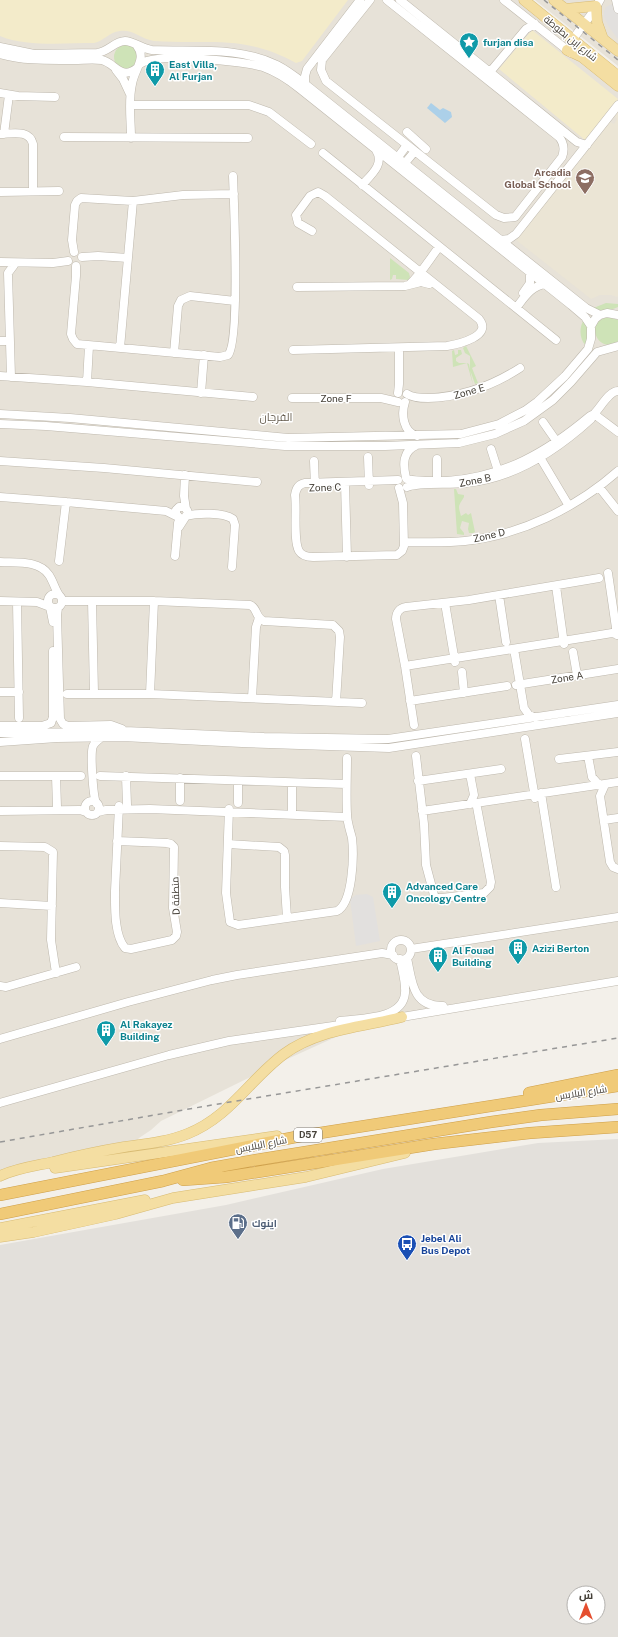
<svg xmlns="http://www.w3.org/2000/svg" width="618" height="1637" viewBox="0 0 618 1637" font-family="'Public Sans',Cairo,sans-serif">
	<style>
		.residential { fill: #e7e2d8 }
		.industrial { fill: #e3e0db; fill-rule: evenodd }
		.education { fill: #ebe5d5 }
		.green { fill: #cee3b7 }
		.sand { fill: #f3ebca }
		.parking { fill: #e2e0de }
		.water { fill: #acd0e9 }
		.lines { fill: none; stroke-linecap: round; stroke-linejoin: round }
		.minor-casing { stroke: #beb8ad; stroke-width: 9 }
		.major-casing { stroke: #d8bb73; stroke-width: 11 }
		.highway-casing { stroke: #ce9f49; stroke-width: 12 }
		.minor { stroke: #fff; stroke-width: 8 }
		.major { stroke: #f4dea2; stroke-width: 10 }
		.highway { stroke: #f0ca78; stroke-width: 11 }
		.rail { stroke: #979797; stroke-width: 1.5; stroke-dasharray: 5 5; stroke-linecap: butt }
		.labels { text-anchor: middle; stroke-width: 3; stroke-linejoin: round; paint-order: stroke }
		.shield { fill: #fff; stroke: #7e7a74; stroke-width: 1 }
		.shield-label { font-size: 9px; font-weight: bold; fill: #464139 }
		.street-label { font-size: 10px; fill: #464139; stroke: #fff }
		.culture-label { font-size: 10px; font-weight: bold; fill: #0d838f; stroke: #fff; text-anchor: start }
		.education-label { font-size: 10px; font-weight: bold; fill: #785e54; stroke: #fff; text-anchor: end }
		.service-label { font-size: 10px; font-weight: bold; fill: #4e5e75; stroke: #fff; text-anchor: start }
		.transit-label { font-size: 10px; font-weight: bold; fill: #164399; stroke: #fff; text-anchor: start }
		.neighbourhood-label { font-size: 11px; fill: #685f51; stroke: #fff }
	</style>
	<rect width="100%" height="100%" fill="#f3f0ea"/>
	<path class="residential" d="M 0,0 L 518,0 L 618,81 L 618,980 L 382,1016 L 283,1061 L 161,1121 L 151,1130 L 139,1138 L 126,1155 L 0,1175 Z
		M 535,0 L 618,0 L 618,66 Z"/>
	<path class="industrial" d="M 618,1139 L 618,1637 L 0,1637 L 0,1245 L 226,1205 L 383,1169 L 538,1143 ZM 574,1593 L 598,1593 L 598,1617 L 574,1617 Z"/>
	<path class="education" d="M 618,111 L 618,296 L 617,297 L 611,295 L 600,295 L 591,299 L 516,240 L 610,122 L 614,124 L 617,119 L 614,116 Z"/>
	<path class="green" d="M114 57a12 12 0 1 1 24 0a12 12 0 1 1-24 0Z
		M 390,258 L 409,273 L 410,277 L 408,280 L 396,279 L 396,275 L 393,275 L 392,279 L 390,280 Z
		M 606,303 L 618,304 L 618,307 C 610,311 600,311 591,309 Z
		M 609,317 L 618,320 L 618,341 C 599,356 582,321 609,317 Z
		M 584,319 C 589,327 588,336 586,346 C 579,338 579,328 584,319 Z
		M 466,346 L 476,366 L 472,368 L 478,383 L 475,384 L 470,370 L 470,356 L 465,353 L 463,348 Z
		M 454,350 L 455,355 L 458,354 L 458,350 L 461,350 L 462,354 L 456,358 L 456,361 L 459,363 L 467,363 L 469,364 L 473,385 L 467,363 L 453,367 L 452,351 Z
		M 454,489 L 456,489 L 458,494 L 464,495 L 464,497 C 458,507 458,505 461,516 L 466,513 L 468,515 L 471,513 L 475,532 L 473,533 L 469,533 L 468,529 L 469,523 L 462,521 L 460,528 L 464,533 L 464,535 L 457,534 Z"/>
	<path class="sand" d="M 0,0 L 348,0 L 302,61 L 296,63 C 244,34 209,45 154,41 C 141,39 133,29 120,31 C 109,32 104,41 94,43 C 66,43 26,47 0,36 Z
		M 532,30 L 618,99 L 585,140 L 499,69 Z"/>
	<path class="parking" d="M 612,4 L 618,4 L 618,39 L 609,27 L 604,17 L 604,12 L 606,7 Z
		M 367,894 L 373,897 L 380,941 L 356,946 L 350,899 L 356,895 Z"/>
	<path class="water" d="M 431,103 L 440,110 L 443,108 L 451,112 L 452,117 L 445,123 L 427,108 Z"/>
	<g class="lines">
		<defs>
			<path id="minor" d="M 370,0 L 322,60 L 321,70 L 326,81 L 496,215 L 504,218 L 515,217 L 562,157 C 565,149 564,143 559,137 L 387,0
				M 400,0 L 577,142 L 587,145
				M 504,0 L 571,53
				M 616,0 L 618,9
				M 573,39 L 593,12 L 600,0
				M 0,47 L 34,54 L 97,53 C 108,52 115,41 125,41 C 133,41 143,49 152,50 C 194,52 238,46 277,65 C 287,70 296,77 305,84 L 586,308 L 600,315
				M 0,54 C 24,61 49,60 74,60 C 83,60 93,59 102,60 C 115,63 121,81 137,68
				M 140,64 C 156,52 243,61 263,67 C 277,72 289,80 300,89 L 571,305 L 585,317 L 591,326
				M 116,70 L 123,79 L 130,94
				M 490,72 L 526,29 L 535,24
				M 305,84 L 305,76 L 307,69 L 360,0
				M 0,93 L 18,96 L 55,97
				M 131,105 L 249,105 L 269,112 L 311,144
				M 407,132 L 426,149
				M 0,134 C 12,134 29,129 33,144 L 33,191
				M 4,134 L 9,95
				M 64,137 L 248,138
				M 131,138 C 131,120 128,101 132,84 C 134,70 147,58 137,46
				M 323,153 L 556,340
				M 398,157 L 407,145
				M 405,163 L 415,151
				M 362,185 C 371,175 385,164 376,150
				M 0,192 L 59,191
				M 501,240 L 509,239 L 516,234 L 618,105
				M 74,252 L 72,240 L 75,205 L 77,201 L 81,198 L 133,201 L 183,195 L 234,194
				M 82,257 L 98,256 L 128,258
				M 0,262 L 53,263 L 68,261
				M 76,266 L 76,276 L 71,334 L 73,339 L 77,344 L 220,357 L 228,355 C 240,343 234,202 233,176
				M 409,285 C 421,274 429,260 439,247
				M 297,287 L 405,286 L 421,282 L 429,284
				M 523,293 L 530,283 L 530,272
				M 516,308 C 524,298 531,286 545,284
				M 0,341 L 10,341
				M 120,348 L 133,201
				M 293,350 L 447,346 C 459,344 493,336 479,319 L 325,196 L 318,192 L 310,196 L 296,215 L 298,223 L 312,231
				M 174,353 L 178,306 L 181,300 L 190,296 L 235,301
				M 0,376 L 87,382 L 253,397
				M 11,377 L 8,273 L 14,265
				M 87,382 L 89,346
				M 618,391 C 609,391 601,407 594,414 L 618,432
				M 201,393 L 204,355
				M 398,393 L 399,384 L 399,348
				M 407,394 C 413,398 421,398 428,398 C 462,397 492,386 520,368
				M 292,398 L 381,398 L 398,402
				M 405,402 C 401,414 403,432 417,436
				M 0,414 L 70,418 L 288,438 L 461,434 L 499,424 L 526,410 L 537,402 L 565,376 L 588,349 L 591,339 L 591,326 L 595,319 L 600,315 L 607,313 L 618,315
				M 543,422 L 557,442
				M 0,424 L 46,426 L 285,446 L 385,446 L 459,443 L 495,434 L 524,421 L 553,400 L 571,382 L 597,352 L 618,346
				M 491,449 L 498,471
				M 538,454 L 569,506
				M 368,457 L 369,485
				M 437,459 L 437,481
				M 0,461 L 104,468 L 257,482
				M 314,461 L 315,487
				M 185,475 L 184,496 L 186,509
				M 406,478 C 403,465 402,451 417,445
				M 407,479 C 419,482 434,481 447,481 C 504,477 547,452 590,416 L 594,414 L 591,419 C 557,450 513,479 465,483 C 450,485 419,482 407,487
				M 398,480 L 305,483 C 299,484 296,488 295,495 C 297,508 293,541 299,551 C 302,556 308,557 313,557 L 397,555 L 402,551 L 404,546 L 403,503 L 399,488
				M 345,483 L 347,557
				M 599,487 L 618,511
				M 0,497 L 66,502 L 166,511 L 176,516
				M 186,516 C 197,513 223,512 233,519 L 235,525 L 232,567
				M 179,527 L 188,513 L 187,510 L 184,507 L 179,507 L 176,510 L 176,514 L 180,518
				M 404,542 C 425,542 445,543 465,541 C 521,535 576,508 618,471
				M 175,556 L 178,523
				M 59,561 L 66,502
				M 0,562 C 17,563 39,560 49,575 C 53,581 55,589 59,595
				M 608,573 L 617,635
				M 556,586 L 564,644
				M48 601a7 7 0 1 1 14 0a7 7 0 1 1-14 0Z
				M 499,595 L 506,642
				M 0,601 L 37,602 L 50,607
				M 62,601 L 154,601 L 250,605 C 258,608 255,618 264,621 L 333,625 L 339,631 L 340,637 L 336,702
				M 92,601 L 94,693
				M 17,602 L 19,718
				M 445,603 L 455,662
				M 50,607 L 53,622
				M 58,608 L 57,615 L 60,719 L 63,724 L 68,726 L 111,725 L 122,729
				M 514,649 L 524,708 L 529,715 L 536,718
				M 573,652 L 577,675
				M 405,666 L 594,636 L 612,633 L 618,635
				M 462,672 L 464,693
				M 516,685 L 618,669
				M 0,692 L 19,692
				M 67,694 L 150,694 L 362,703
				M 150,694 L 154,601
				M 252,698 L 256,627 L 259,618
				M 410,701 L 507,686
				M 414,725 L 405,666 L 396,619 C 396,613 399,608 406,607 L 469,600 L 599,578
				M 0,726 L 42,726 L 51,723 L 53,717 L 53,651
				M 0,733 L 125,731 L 264,737 L 388,739 L 618,705
				M 525,739 L 535,798
				M 0,742 L 57,738 L 123,737 L 242,743 L 389,748 L 618,713
				M 416,756 L 424,824 L 426,865 L 434,895 L 437,898 L 442,898 L 484,893 L 490,887 L 491,882 L 477,807
				M 588,756 L 592,777 L 599,785
				M 559,759 L 618,752
				M 0,776 L 81,776
				M 56,776 L 57,807
				M 100,776 L 346,784
				M 126,776 L 127,805
				M 238,781 L 238,803
				M 418,781 L 501,769
				M 604,787 L 600,796 L 610,862 L 613,867 L 618,869
				M 541,793 L 556,887
				M85 808a7 7 0 1 1 14 0a7 7 0 1 1-14 0Z
				M 180,801 L 180,778
				M 96,803 C 93,795 90,753 93,746 C 95,742 98,740 102,737
				M 470,804 L 474,795 L 470,774
				M 229,809 L 226,893 L 230,922 L 238,925 L 337,911 C 353,903 354,855 352,838 C 350,830 347,822 347,814 C 346,795 347,777 347,758
				M 0,811 L 80,810 L 86,812
				M 422,811 L 618,782
				M 98,812 L 106,810 L 150,809 L 347,817
				M 292,812 L 292,783
				M 604,820 L 618,818
				M 117,841 L 167,843 L 171,844 L 174,847 L 173,908 L 177,932 L 176,936 L 172,940 L 131,949 L 125,948 C 114,935 115,907 115,891 L 119,806
				M 228,844 L 279,847 L 284,851 L 285,855 L 285,887 L 287,918
				M 0,846 L 45,847 L 53,852 L 51,940 L 56,973
				M 0,903 L 52,906
				M391 950a10 10 0 1 1 20 0a10 10 0 1 1-20 0Z
				M 411,949 L 618,917
				M 407,958 C 412,981 412,1007 443,1006
				M 0,986 L 6,987 L 76,967
				M 396,1018 L 618,981
				M 340,1021 C 360,1018 403,1020 405,993 C 406,982 402,970 400,959
				M 0,1039 L 128,1002 L 212,980 L 237,975 L 382,953 L 393,955
				M 0,1103 L 169,1055 L 229,1041 L 347,1024"/>
			<path id="major" d="M 524,0 L 618,76
				M 554,0 L 618,51
				M 565,9 L 596,6 L 597,22 L 603,39
				M 567,50 L 582,57 L 618,86
				M 55,1168 L 277,1136
				M 0,1176 C 17,1168 35,1166 53,1162 C 77,1156 100,1151 124,1147 C 145,1144 167,1142 187,1134 C 230,1117 249,1080 284,1054 C 318,1029 363,1027 402,1017
				M 0,1228 L 145,1200
				M 0,1237 L 34,1232 L 116,1214 L 173,1198 L 306,1177 L 405,1153"/>
			<path id="highway" d="M 529,1093 L 618,1075
				M 183,1180 L 226,1177 L 434,1144 L 530,1133 L 618,1127
				M 0,1195 L 301,1136 L 618,1086
				M 0,1214 L 163,1181 L 211,1168 L 256,1160 L 491,1122 L 541,1115 L 618,1109"/>
		</defs>
		<use href="#minor" class="minor-casing"/>
		<use href="#major" class="major-casing"/>
		<use href="#highway" class="highway-casing"/>
		<use href="#minor" class="minor"/>
		<use href="#major" class="major"/>
		<use href="#highway" class="highway"/>
		<path class="rail" d="M 544,0 L 618,60
			M 0,1142 L 212,1105 L 618,1038"/>
	</g>
	<defs>
		<symbol id="sight-pin" viewBox="-11 -11 22 30"><path d="M0 17L-7.5 6A9.5 9.5 0 1 1 7.5 6Z" fill="#0f9aa8" stroke="#fff"/><path d="M0-6L1.8-2.2L6-1.7L2.9 1.2L3.7 5.4L0 3.3L-3.7 5.4L-2.9 1.2L-6-1.7L-1.8-2.2Z" fill="#fff"/></symbol>
		<symbol id="building-pin" viewBox="-11 -11 22 30"><path d="M0 17L-7.5 6A9.5 9.5 0 1 1 7.5 6Z" fill="#0f9aa8" stroke="#fff"/><path d="M-4-6H4V6H1V3H-1V6H-4ZM-2.5-4.3h1.7v1.8h-1.7ZM.8-4.3h1.7v1.8H.8ZM-2.5-1h1.7V.8h-1.7ZM.8-1h1.7V.8H.8Z" fill="#fff"/></symbol>
		<symbol id="school-pin" viewBox="-11 -11 22 30"><path d="M0 17L-7.5 6A9.5 9.5 0 1 1 7.5 6Z" fill="#8d6e63" stroke="#fff"/><path d="M0-5L7-2L0 1L-7-2ZM-4 1L0 2.5L4 1V4Q0 6-4 4Z" fill="#fff"/></symbol>
		<symbol id="fuel-pin" viewBox="-11 -11 22 30"><path d="M0 17L-7.5 6A9.5 9.5 0 1 1 7.5 6Z" fill="#5c6f8a" stroke="#fff"/><path d="M-5.5-6h7V0h2V4h1.3V-2.5L3-4.5l.8-.8L6-3V5H2.5V1h-1V6h-7ZM-4.2-4.7v3.2H.2V-4.7Z" fill="#fff"/></symbol>
		<symbol id="bus-pin" viewBox="-11 -11 22 30"><path d="M0 17L-7.5 6A9.5 9.5 0 1 1 7.5 6Z" fill="#1a4fb4" stroke="#fff"/><path d="M-5-6H5V4H4V6H2V4H-2V6H-4V4H-5ZM-3.5-4V0h7V-4ZM-3.5 1.2v1.5H-2V1.2ZM2 1.2v1.5H3.5V1.2Z" fill="#fff"/></symbol>
	</defs>
	<g fill-rule="evenodd">
		<use href="#sight-pin" x="458" y="31" width="22" height="30"/>
		<use href="#building-pin" x="144" y="59" width="22" height="30"/>
		<use href="#school-pin" x="574" y="167" width="22" height="30"/>
		<use href="#building-pin" x="381" y="881" width="22" height="30"/>
		<use href="#building-pin" x="507" y="937" width="22" height="30"/>
		<use href="#building-pin" x="427" y="945" width="22" height="30"/>
		<use href="#building-pin" x="95" y="1019" width="22" height="30"/>
		<use href="#fuel-pin" x="227" y="1212" width="22" height="30"/>
		<use href="#bus-pin" x="396" y="1233" width="22" height="30"/>
	</g>
	<g class="labels">
		<rect class="shield" x="294" y="1128" width="28" height="14" rx="3"/>
		<g class="shield-label">
			<text x="308" y="1138">D57</text>
		</g>
		<g class="street-label">
			<text transform="translate(571 38) rotate(39)" y="4">شارع إبن بطوطة</text>
			<text transform="translate(469 391) rotate(-16)" y="4">Zone E</text>
			<text x="336" y="402">Zone F</text>
			<text transform="translate(475 480) rotate(-11)" y="4">Zone B</text>
			<text transform="translate(325 487) rotate(-2)" y="4">Zone C</text>
			<text transform="translate(489 535) rotate(-13)" y="4">Zone D</text>
			<text transform="translate(567 677) rotate(-9)" y="4">Zone A</text>
			<text transform="translate(175 896) rotate(-92)" y="4">D منطقة</text>
			<text transform="translate(581 1092) rotate(-9)" y="4">شارع اليلايس</text>
			<text transform="translate(261 1144) rotate(-11)" y="4">شارع اليلايس</text>
		</g>
		<g class="culture-label">
			<text x="483" y="46">furjan disa</text>
			<text x="169" y="68">East Villa,<tspan x="169" dy="12">Al Furjan</tspan></text>
			<text x="406" y="890">Advanced Care<tspan x="406" dy="12">Oncology Centre</tspan></text>
			<text x="532" y="952">Azizi Berton</text>
			<text x="452" y="954">Al Fouad<tspan x="452" dy="12">Building</tspan></text>
			<text x="120" y="1028">Al Rakayez<tspan x="120" dy="12">Building</tspan></text>
		</g>
		<g class="education-label">
			<text x="571" y="176">Arcadia<tspan x="571" dy="12">Global School</tspan></text>
		</g>
		<g class="service-label">
			<text x="252" y="1227">اينوك</text>
		</g>
		<g class="transit-label">
			<text x="421" y="1242">Jebel Ali<tspan x="421" dy="12">Bus Depot</tspan></text>
		</g>
		<g class="neighbourhood-label">
			<text x="276" y="421">الفرجان</text>
		</g>
	</g>
	<g transform="translate(586 1605)"><circle r="19" fill="#ffffff" stroke="#b5b3b0"/>
	<path d="M0-3L7 15L0 10L-7 15Z" fill="#e54e2f"/>
	<text y="-6" font-size="11" font-weight="bold" text-anchor="middle" fill="#464139">ش</text>
	</g>
</svg>
